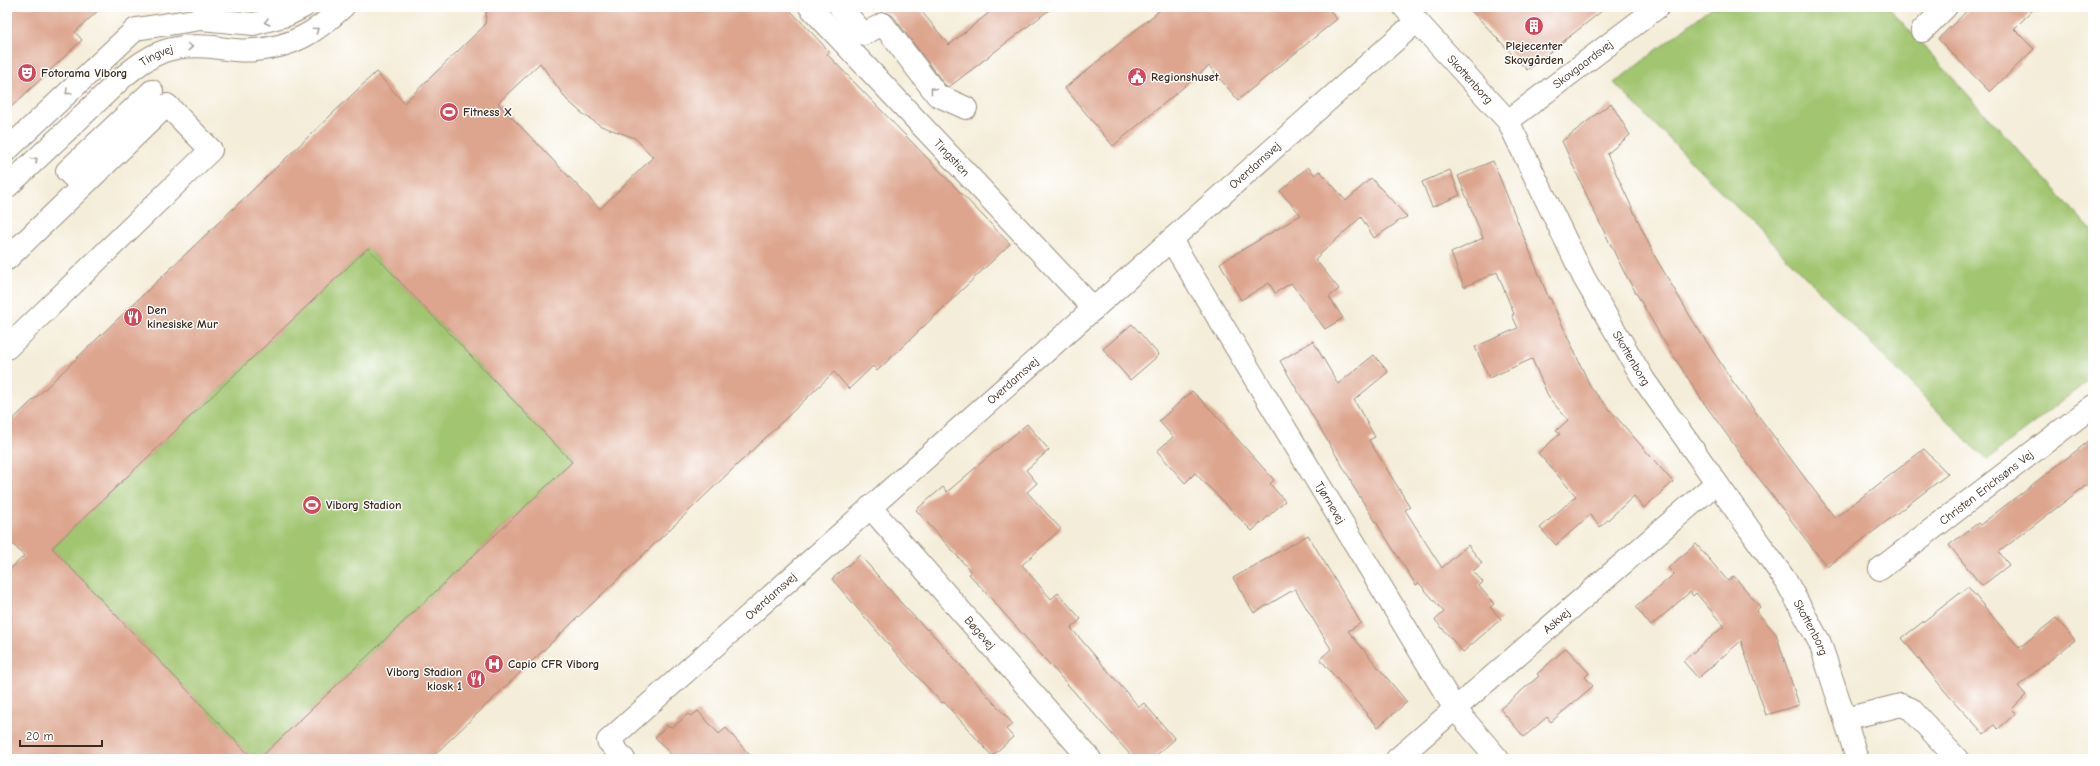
<svg xmlns="http://www.w3.org/2000/svg" width="2100" height="766" viewBox="0 0 2100 766" font-family="'Comic Neue',sans-serif">
	<style>
		.green { fill: #a1c56f; stroke: #6e7846 }
		.building { fill: #dda58e; fill-rule: evenodd }
		.lines { fill: none; stroke-linecap: round; stroke-linejoin: round }
		.minor-casing { stroke: #988c7c; stroke-width: 24 }
		.minor { stroke: #fff; stroke-width: 22 }
		.oneway { stroke: #a79f9a }
		.labels { text-anchor: middle; stroke-width: 3; stroke-linejoin: round; paint-order: stroke }
		.poi-label { font-size: 12px; font-weight: bold; fill: #3b2a1e; stroke: #fff; text-anchor: start }
		.street-label { font-size: 12px; fill: #3b2a1e; stroke: #fff }
	</style>
	<rect width="100%" height="100%" fill="#fff"/>
	<filter id="ink" filterUnits="userSpaceOnUse"><feTurbulence type="fractalNoise" baseFrequency=".025" numOctaves="2"/><feDisplacementMap in="SourceGraphic" scale="8" xChannelSelector="R" yChannelSelector="G"/><feConvolveMatrix kernelMatrix="1 2 1 2 8 2 1 2 1" color-interpolation-filters="sRGB"/></filter>
	<filter id="wash" filterUnits="userSpaceOnUse"><feTurbulence type="fractalNoise" baseFrequency=".012" numOctaves="4" result="noise"/><feDisplacementMap in="SourceGraphic" scale="16" xChannelSelector="R" yChannelSelector="G"/><feGaussianBlur stdDeviation="0.9" result="paint"/><feColorMatrix in="noise" values="0 0 0 0 0 0 0 0 0 0 0 0 0 0 0 0 0 1.4 0 .05"/><feComposite in="paint" operator="in"/></filter>
	<g filter="url(#wash)">
		<rect width="100%" height="100%" fill="#f4edd9"/>
		<path class="green" d="M 1712,7 L 1888,7 L 2093,232 L 2093,377 L 1986,460 L 1614,83 Z
			M 368,248 L 572,462 L 259,759 L 253,759 L 52,548 Z"/>
		<g id="blocks">
			<path class="building" d="M 7,7 L 102,7 L 75,32 L 82,40 L 7,111 Z
				M 487,7 L 787,7 L 830,52 L 827,54 L 1010,244 L 877,371 L 873,366 L 849,389 L 834,372 L 430,759 L 259,759 L 572,462 L 368,248 L 52,548 L 253,759 L 7,759 L 7,572 L 24,556 L 7,538 L 7,425 L 376,72 L 404,103 L 485,25 ZM 540,63 L 567,100 L 583,114 L 601,126 L 635,138 L 653,157 L 600,209 L 498,103 Z
				M 878,7 L 918,7 L 949,45 L 996,7 L 1053,7 L 949,87 L 945,85 L 893,16 L 888,13 L 882,12 Z
				M 1164,7 L 1327,7 L 1337,19 L 1238,100 L 1209,66 L 1113,146 L 1065,88 Z
				M 1468,7 L 1607,7 L 1527,70 Z
				M 1971,7 L 2036,7 L 2014,29 L 2034,49 L 1990,92 L 1938,39 Z
				M 1611,103 L 1630,135 L 1607,154 L 1654,255 L 1693,321 L 1733,382 L 1835,518 L 1924,449 L 1948,474 L 1827,567 L 1748,464 L 1704,403 L 1662,338 L 1624,272 L 1591,205 L 1562,141 Z
				M 1493,161 L 1549,299 L 1550,298 L 1591,388 L 1673,482 L 1644,508 L 1634,496 L 1600,527 L 1590,515 L 1556,545 L 1540,528 L 1576,496 L 1538,453 L 1560,434 L 1556,431 L 1568,420 L 1549,398 L 1532,359 L 1489,378 L 1475,347 L 1518,328 L 1512,315 L 1514,314 L 1497,272 L 1464,287 L 1451,253 L 1483,238 L 1458,176 Z
				M 1308,167 L 1315,175 L 1320,171 L 1346,201 L 1371,178 L 1407,217 L 1398,221 L 1398,222 L 1374,238 L 1361,217 L 1315,259 L 1339,289 L 1329,297 L 1343,318 L 1325,329 L 1291,283 L 1275,293 L 1269,283 L 1241,300 L 1220,263 L 1301,215 L 1280,191 Z
				M 1450,170 L 1460,195 L 1432,207 L 1422,182 Z
				M 1132,324 L 1159,355 L 1130,380 L 1103,349 Z
				M 1313,341 L 1338,384 L 1374,355 L 1388,372 L 1354,400 L 1375,437 L 1369,440 L 1410,507 L 1405,510 L 1442,568 L 1468,545 L 1482,563 L 1473,571 L 1483,582 L 1479,586 L 1494,604 L 1490,607 L 1501,619 L 1463,652 L 1435,620 L 1444,612 L 1419,583 L 1416,585 L 1351,483 L 1352,482 L 1280,361 Z
				M 1192,391 L 1214,413 L 1274,480 L 1270,484 L 1285,501 L 1252,531 L 1195,473 L 1185,483 L 1157,451 L 1173,437 L 1159,421 Z
				M 1027,424 L 1049,450 L 1026,470 L 1037,483 L 1027,492 L 1061,529 L 1022,565 L 1051,599 L 1058,593 L 1081,619 L 1071,628 L 1139,707 L 1144,703 L 1175,739 L 1152,759 L 1134,759 L 969,574 L 971,573 L 968,568 L 916,510 L 943,487 L 947,492 Z
				M 2093,438 L 2093,480 L 1999,552 L 2009,565 L 1982,586 L 1949,545 L 1978,523 L 1980,525 Z
				M 1308,535 L 1361,623 L 1348,631 L 1407,702 L 1378,727 L 1320,659 L 1331,649 L 1295,589 L 1254,613 L 1233,578 Z
				M 1696,544 L 1728,581 L 1734,576 L 1760,607 L 1756,611 L 1776,634 L 1799,705 L 1766,715 L 1741,641 L 1698,678 L 1683,661 L 1724,626 L 1696,593 L 1693,596 L 1690,592 L 1651,626 L 1636,607 L 1674,574 L 1668,568 Z
				M 860,555 L 902,604 L 927,630 L 928,629 L 1013,724 L 1006,729 L 1013,737 L 992,756 L 944,702 L 942,703 L 901,659 L 832,579 Z
				M 1968,587 L 2019,648 L 2056,618 L 2075,640 L 2018,686 L 2026,695 L 2012,709 L 2016,713 L 1998,729 L 1994,725 L 1984,734 L 1948,695 L 1902,638 Z
				M 1566,648 L 1589,673 L 1585,677 L 1593,686 L 1551,722 L 1547,717 L 1524,737 L 1500,709 L 1539,676 L 1537,674 Z
				M 698,711 L 719,734 L 726,728 L 753,759 L 675,759 L 655,737 L 667,726 L 673,727 L 688,714 L 691,716 Z"/>
		</g>
	</g>
	<g filter="url(#ink)">
		<use href="#blocks" fill-opacity="0" stroke="#988c7c" stroke-width="1"/>
		<g class="lines">
			<defs>
				<g id="minor">
					<path id="s1" d="M 810,7 L 1094,309"/>
					<path d="M 840,7 L 864,34 L 883,24 L 937,95 L 966,108"/>
					<path id="s2" d="M 1404,7 L 1508,121 L 1584,278 L 1644,380 L 1786,581 L 1820,643 L 1845,719 L 1857,759"/>
					<path d="M 1922,31 L 1946,7"/>
					<path id="s3" d="M 1508,121 L 1658,7"/>
					<path d="M 7,150 L 136,29 L 201,19 L 254,24 L 287,15 L 303,7"/>
					<path d="M 82,186 L 67,171 L 152,91"/>
					<path id="s4" d="M 7,187 L 122,78 C 152,52 173,43 213,47 C 227,49 241,52 255,50 C 293,47 316,32 343,7"/>
					<path id="s5" d="M 1171,240 L 1455,709 L 1498,759"/>
					<path d="M 7,259 L 167,105 L 211,150 L 7,348"/>
					<path id="s6" d="M 870,507 L 1090,759"/>
					<path id="s7" d="M 1880,569 L 2093,406"/>
					<path d="M 1845,719 L 1901,705 L 1911,709 L 1957,759"/>
					<path id="s8" d="M 624,759 L 608,741 L 1417,21"/>
					<path id="s9" d="M 1397,759 L 1716,483"/>
				</g>
			</defs>
			<use href="#minor" class="minor-casing"/>
			<use href="#minor" class="minor"/>
		</g>
		<defs><path id="oneway-chevron" d="M-2-3.5L2.5 0L-2 3.5" fill="none" stroke-width="1.6" stroke-linecap="round" stroke-linejoin="round"/></defs>
		<g class="oneway">
			<use href="#oneway-chevron" transform="translate(267 22) rotate(166)"/>
			<use href="#oneway-chevron" transform="translate(316 30) rotate(-35)"/>
			<use href="#oneway-chevron" transform="translate(190 47) rotate(-3)"/>
			<use href="#oneway-chevron" transform="translate(933 90) rotate(-128)"/>
			<use href="#oneway-chevron" transform="translate(68 92) rotate(136)"/>
			<use href="#oneway-chevron" transform="translate(35 160) rotate(-44)"/>
		</g>
	</g>
	<defs>
		<symbol id="building-disc" viewBox="-11 -11 22 22"><circle r="9.5" fill="#d1495b" stroke="#fff"/><path d="M-4-6H4V6H1V3H-1V6H-4ZM-2.5-4.3h1.7v1.8h-1.7ZM.8-4.3h1.7v1.8H.8ZM-2.5-1h1.7V.8h-1.7ZM.8-1h1.7V.8H.8Z" fill="#fff"/></symbol>
		<symbol id="theatre-disc" viewBox="-11 -11 22 22"><circle r="9.5" fill="#d1495b" stroke="#fff"/><path d="M-5-5.5Q0-4 5-5.5V0Q5 5 0 6Q-5 5-5 0ZM-3.3-2.5H-1v1.5H-3.3ZM1-2.5H3.3v1.5H1ZM-2.8 1Q0 5.5 2.8 1Z" fill="#fff"/></symbol>
		<symbol id="civic-disc" viewBox="-11 -11 22 22"><circle r="9.5" fill="#d1495b" stroke="#fff"/><path d="M-.6-6.5H3V-4.5H.6V-3L4-1V1h2V6H-6V1h2V-1L-.6-3ZM-1.2 2.5V6h2.4V2.5Z" fill="#fff"/></symbol>
		<symbol id="stadium-disc" viewBox="-11 -11 22 22"><circle r="9.5" fill="#d1495b" stroke="#fff"/><path d="M0-5a6.5 5 0 1 0 0 10a6.5 5 0 1 0 0-10ZM-3.5-1.8h7v3.6h-7Z" fill="#fff"/></symbol>
		<symbol id="restaurant-disc" viewBox="-11 -11 22 22"><circle r="9.5" fill="#d1495b" stroke="#fff"/><path d="M-5-6h1v4h1v-4h1v4h1v-4h1v5L-1.5 .5V6h-2V.5L-5-1ZM5-6V6H3V1.5H1.5Q1.5-4 5-6Z" fill="#fff"/></symbol>
		<symbol id="hospital-disc" viewBox="-11 -11 22 22"><circle r="9.5" fill="#d1495b" stroke="#fff"/><path d="M-5-5h3v3.5h4V-5h3V5h-3V1.5h-4V5h-3Z" fill="#fff"/></symbol>
	</defs>
	<g fill-rule="evenodd">
		<use href="#building-disc" x="1523" y="15" width="22" height="22"/>
		<use href="#theatre-disc" x="16" y="62" width="22" height="22"/>
		<use href="#civic-disc" x="1126" y="66" width="22" height="22"/>
		<use href="#stadium-disc" x="438" y="101" width="22" height="22"/>
		<use href="#restaurant-disc" x="122" y="306" width="22" height="22"/>
		<use href="#stadium-disc" x="301" y="494" width="22" height="22"/>
		<use href="#hospital-disc" x="483" y="653" width="22" height="22"/>
		<use href="#restaurant-disc" x="465" y="668" width="22" height="22"/>
	</g>
	<g class="labels">
		<g class="poi-label">
			<text x="1534" y="50" text-anchor="middle">Plejecenter<tspan x="1534" dy="14">Skovgården</tspan></text>
			<text x="41" y="77">Fotorama Viborg</text>
			<text x="1151" y="81">Regionshuset</text>
			<text x="463" y="116">Fitness X</text>
			<text x="147" y="314">Den<tspan x="147" dy="14">kinesiske Mur</tspan></text>
			<text x="326" y="509">Viborg Stadion</text>
			<text x="508" y="668">Capio CFR Viborg</text>
			<text x="462" y="676" text-anchor="end">Viborg Stadion<tspan x="462" dy="14">kiosk 1</tspan></text>
		</g>
		<g class="street-label">
			<text dy="4" stroke="none"><textPath href="#s4" startOffset="200">Tingvej</textPath></text>
			<text dy="4" stroke="none"><textPath href="#s3" startOffset="94">Skovgaardsvej</textPath></text>
			<text dy="4" stroke="none"><textPath href="#s2" startOffset="98">Skottenborg</textPath></text>
			<text dy="4" stroke="none"><textPath href="#s1" startOffset="207">Tingstien</textPath></text>
			<text dy="4" stroke="none"><textPath href="#s8" startOffset="890">Overdamsvej</textPath></text>
			<text dy="4" stroke="none"><textPath href="#s2" startOffset="422">Skottenborg</textPath></text>
			<text dy="4" stroke="none"><textPath href="#s8" startOffset="566">Overdamsvej</textPath></text>
			<text dy="4" stroke="none"><textPath href="#s7" startOffset="134">Christen Erichsøns Vej</textPath></text>
			<text dy="4" stroke="none"><textPath href="#s5" startOffset="307">Tjørnevej</textPath></text>
			<text dy="4" stroke="none"><textPath href="#s8" startOffset="242">Overdamsvej</textPath></text>
			<text dy="4" stroke="none"><textPath href="#s9" startOffset="211">Askvej</textPath></text>
			<text dy="4" stroke="none"><textPath href="#s2" startOffset="746">Skottenborg</textPath></text>
			<text dy="4" stroke="none"><textPath href="#s6" startOffset="167">Bøgevej</textPath></text>
		</g>
	</g>
	<rect width="2100" height="766" fill="none" stroke="#fff" stroke-width="24"/>
	<path d="M20 740v6h82v-6" fill="none" stroke="#3b2a1e" stroke-width="2"/>
	<text x="26" y="740" font-size="12" fill="#3b2a1e" stroke="#ffffff" stroke-width="3" paint-order="stroke">20 m</text>
</svg>
